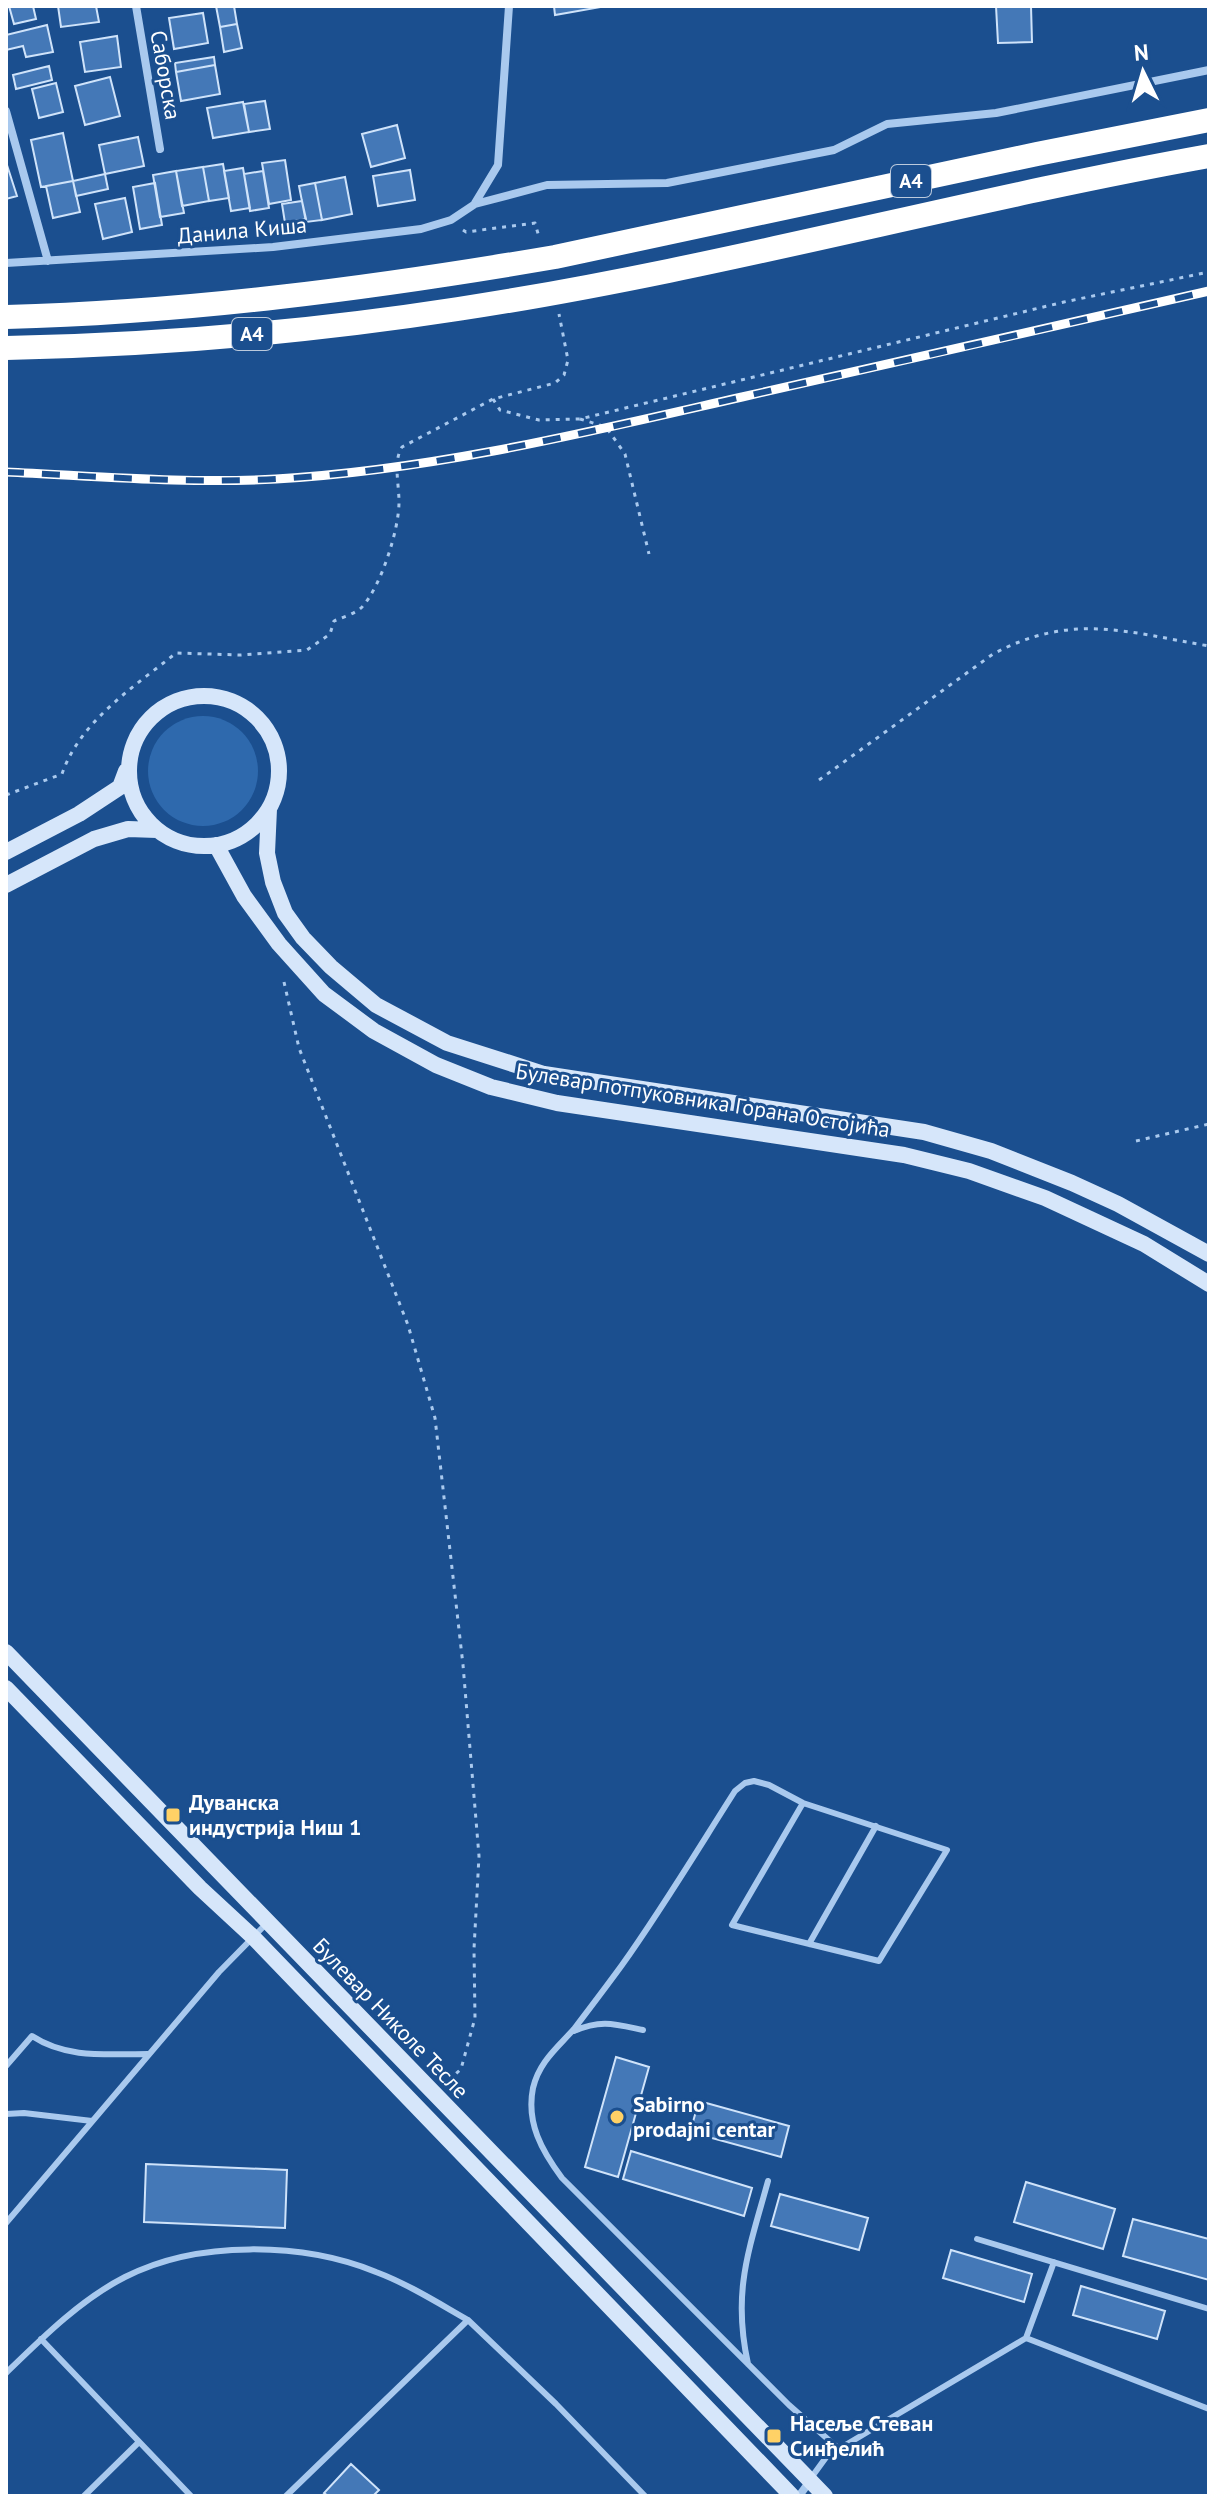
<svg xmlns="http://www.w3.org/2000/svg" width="1215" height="2502" viewBox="0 0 1215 2502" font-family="'PT Sans',sans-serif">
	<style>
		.green { fill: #2e69ad }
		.building { fill: #4478b7; stroke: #cfe3fa; stroke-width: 2 }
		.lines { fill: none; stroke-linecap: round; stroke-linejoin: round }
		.path { stroke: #a9c9ee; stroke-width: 3; stroke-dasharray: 4 6; stroke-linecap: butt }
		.lane { stroke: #a9c9ee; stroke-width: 6 }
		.street { stroke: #a9c9ee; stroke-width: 8 }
		.secondary { stroke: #d6e6fa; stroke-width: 16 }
		.highway { stroke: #fff; stroke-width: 24 }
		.rail-casing { stroke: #fff; stroke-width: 9 }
		.rail { stroke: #1b4f8f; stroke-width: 6; stroke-dasharray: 18; stroke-linecap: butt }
		.poi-dot { fill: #ffd166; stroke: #1b4f8f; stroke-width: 3 }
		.labels { text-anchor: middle; stroke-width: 6; stroke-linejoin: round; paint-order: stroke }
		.shield { fill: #1b4f8f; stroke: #bbcadd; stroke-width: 2 }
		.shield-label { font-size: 20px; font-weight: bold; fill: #fff }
		.street-label { font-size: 22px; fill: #fff; stroke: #1b4f8f }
		.poi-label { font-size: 22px; font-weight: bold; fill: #fff; stroke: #1b4f8f; text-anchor: start }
	</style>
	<rect width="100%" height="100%" fill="#1b4f8f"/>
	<path class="green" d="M148 771a55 55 0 1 1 110 0a55 55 0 1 1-110 0Z"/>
	<path class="building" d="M 9,6 L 33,6 L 36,19 L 14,24 Z
		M 58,6 L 96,6 L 99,22 L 61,27 Z
		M 216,6 L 234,6 L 237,24 L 220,27 Z
		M 554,6 L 601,6 L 601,7 L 555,15 Z
		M 996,6 L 1031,6 L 1032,42 L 998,43 Z
		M 203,13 L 208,43 L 174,49 L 169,18 Z
		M 237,24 L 242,48 L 224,52 L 220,27 Z
		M 47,25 L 53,52 L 26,57 L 23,46 L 6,50 L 6,35 Z
		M 117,36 L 121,67 L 85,72 L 80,42 Z
		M 214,57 L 215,65 L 176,72 L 175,63 Z
		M 215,65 L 220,94 L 181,101 L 176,72 Z
		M 49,66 L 52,80 L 16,89 L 13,75 Z
		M 110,77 L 120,116 L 85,125 L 75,86 Z
		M 56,83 L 63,112 L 39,118 L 32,89 Z
		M 265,101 L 270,129 L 249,132 L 244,104 Z
		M 243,102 L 249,132 L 213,138 L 207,108 Z
		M 397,125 L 405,158 L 371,167 L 362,134 Z
		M 63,133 L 73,181 L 41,187 L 31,140 Z
		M 138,137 L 144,166 L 105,174 L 99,145 Z
		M 285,160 L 291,200 L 269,204 L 262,163 Z
		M 6,162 L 17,196 L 6,199 Z
		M 223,164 L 229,198 L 209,201 L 203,167 Z
		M 203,167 L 209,201 L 182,206 L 176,171 Z
		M 243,168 L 250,208 L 231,211 L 224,171 Z
		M 410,170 L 415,200 L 378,206 L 373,176 Z
		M 176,171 L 184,213 L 160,217 L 153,175 Z
		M 263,171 L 269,208 L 250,211 L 244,174 Z
		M 105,174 L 108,189 L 76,196 L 73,181 Z
		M 345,177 L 352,214 L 322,220 L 315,183 Z
		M 73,181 L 80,212 L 53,218 L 46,186 Z
		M 155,183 L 162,225 L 140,229 L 133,187 Z
		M 315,183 L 322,220 L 306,222 L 299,186 Z
		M 125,198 L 132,232 L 103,239 L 95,204 Z
		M 302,201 L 306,219 L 285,223 L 282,204 Z
		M 616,2057 L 649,2067 L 618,2177 L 585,2167 Z
		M 699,2101 L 789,2126 L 781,2157 L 690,2132 Z
		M 631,2151 L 752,2188 L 744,2216 L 623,2179 Z
		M 146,2164 L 287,2170 L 285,2228 L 144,2222 Z
		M 1026,2182 L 1115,2209 L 1103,2249 L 1014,2222 Z
		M 780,2194 L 868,2218 L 859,2250 L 771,2226 Z
		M 1133,2219 L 1209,2239 L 1209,2280 L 1123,2256 Z
		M 951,2250 L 1032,2274 L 1024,2302 L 943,2278 Z
		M 1081,2286 L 1165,2311 L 1157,2339 L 1073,2315 Z
		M 351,2464 L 379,2490 L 373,2496 L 328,2496 L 324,2493 Z"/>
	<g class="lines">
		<path class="path" d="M 463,230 L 466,232 L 535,223 L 539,237
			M 493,399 L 500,410 L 539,420 L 580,419 L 1064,302 L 1209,272
			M 580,419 L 606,427 L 625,454 L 649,554
			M 819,780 L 993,654 C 1072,612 1126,632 1209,646
			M 6,795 L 62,774 C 80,721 134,687 176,653 L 240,655 L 307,650 L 330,634 L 334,621 C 343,617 355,614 362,607 C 381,586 399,530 399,502 C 399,484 393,461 402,447 L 493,399 L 555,383 L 564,375 L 568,360 L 559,314
			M 284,982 L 299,1048 L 408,1325 L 435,1418 L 463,1665 L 479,1856 L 474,1949 L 475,2018 L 461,2069 L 446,2083
			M 1136,1141 L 1209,1124"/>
		<path class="lane" d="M 803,1803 L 732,1925 L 879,1961 L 947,1850 L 803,1803 L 769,1785 L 754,1781 L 745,1783 L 735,1791 C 698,1849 662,1909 622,1965 C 606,1987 590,2008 574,2029 C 557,2048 539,2062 533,2088 C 526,2123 542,2151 562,2178 L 789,2405 L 839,2449
			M 809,1944 L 876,1826
			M 574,2031 C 601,2019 615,2024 643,2030
			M 6,2066 L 32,2036 C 67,2059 107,2054 148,2054
			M 6,2114 L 24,2113 L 92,2121
			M 6,2223 L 219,1972 L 266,1924
			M 977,2239 L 1209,2309
			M 1026,2338 L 1209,2409
			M 41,2339 L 191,2496
			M 748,2364 C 732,2291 749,2250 768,2181
			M 6,2373 C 42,2338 80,2300 125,2277 C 197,2240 302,2242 376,2272 C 408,2284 438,2303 468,2320
			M 811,2478 L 827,2456 L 1026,2338 L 1054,2262
			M 84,2496 L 139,2442
			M 286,2496 L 468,2320 L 556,2404 L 645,2496"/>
		<path class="street" d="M 136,6 L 160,149
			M 6,111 L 48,261
			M 475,203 L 498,165 L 509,6
			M 6,263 L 273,247 L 421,229 L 451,220 L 475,204 L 547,185 L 667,183 L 834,150 L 887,124 L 996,113 L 1209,70
			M 799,2496 L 810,2481"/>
		<path class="secondary" d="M129 771a75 75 0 1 1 150 0a75 75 0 1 1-150 0Z
			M 269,809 L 267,853 L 273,882 L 285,913 L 303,938 L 331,967 L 376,1005 L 447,1043 L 544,1074 L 924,1132 L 991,1151 L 1072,1183 L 1118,1204 L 1209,1254
			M 216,845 L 244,896 L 279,944 L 324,994 L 374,1031 L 436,1065 L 491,1087 L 557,1103 L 904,1155 L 969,1171 L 1045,1198 L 1144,1244 L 1209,1284
			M 6,852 L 79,814 L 120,787 L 126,771
			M 6,885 L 94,839 L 128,829 L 157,830
			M 6,1652 L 825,2496
			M 6,1688 L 200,1888 L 254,1938 L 792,2496"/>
		<path class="highway" d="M 6,317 C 191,312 373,288 555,257 L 1037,154 L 1209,120
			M 6,348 C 157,345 309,332 458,309 C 710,271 958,201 1209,156"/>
		<defs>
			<path id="rail" d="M 6,472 C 96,476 187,484 276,479 C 434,470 588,432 742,397 C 897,362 1053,327 1209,291"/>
		</defs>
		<use href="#rail" class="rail-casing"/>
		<use href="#rail" class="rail"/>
	</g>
	<g class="poi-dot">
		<rect x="165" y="1807" width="16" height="16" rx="4"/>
		<circle cx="617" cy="2117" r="8"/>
		<rect x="766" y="2428" width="16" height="16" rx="4"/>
	</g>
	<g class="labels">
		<g class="shield">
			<rect x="891" y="165" width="40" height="32" rx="6"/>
			<rect x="232" y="318" width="40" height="32" rx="6"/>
		</g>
		<g class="shield-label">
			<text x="911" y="188">A4</text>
			<text x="252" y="341">A4</text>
		</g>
		<g class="street-label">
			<text transform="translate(166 75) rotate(80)" y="8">Саборска</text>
			<text transform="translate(242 230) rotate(-5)" y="8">Данила Киша</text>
			<text transform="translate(703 1100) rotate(9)" y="8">Булевар потпуковника Горана Остојића</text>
			<text transform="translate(391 2018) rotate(46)" y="8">Булевар Николе Тесле</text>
		</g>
		<g class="poi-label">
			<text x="189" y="1810">Дуванска<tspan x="189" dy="25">индустрија Ниш 1</tspan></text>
			<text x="633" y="2112">Sabirno<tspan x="633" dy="25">prodajni centar</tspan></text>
			<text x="790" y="2431">Насеље Стеван<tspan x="790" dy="25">Синђелић</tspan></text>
		</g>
	</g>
	<rect width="1215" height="2502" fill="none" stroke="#ffffff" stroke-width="16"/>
	<g transform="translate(1143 72) rotate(355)" stroke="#1b4f8f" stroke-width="6" paint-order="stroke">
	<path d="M0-6L14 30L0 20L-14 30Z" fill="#ffffff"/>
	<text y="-12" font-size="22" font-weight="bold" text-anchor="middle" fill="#ffffff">N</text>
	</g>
</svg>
